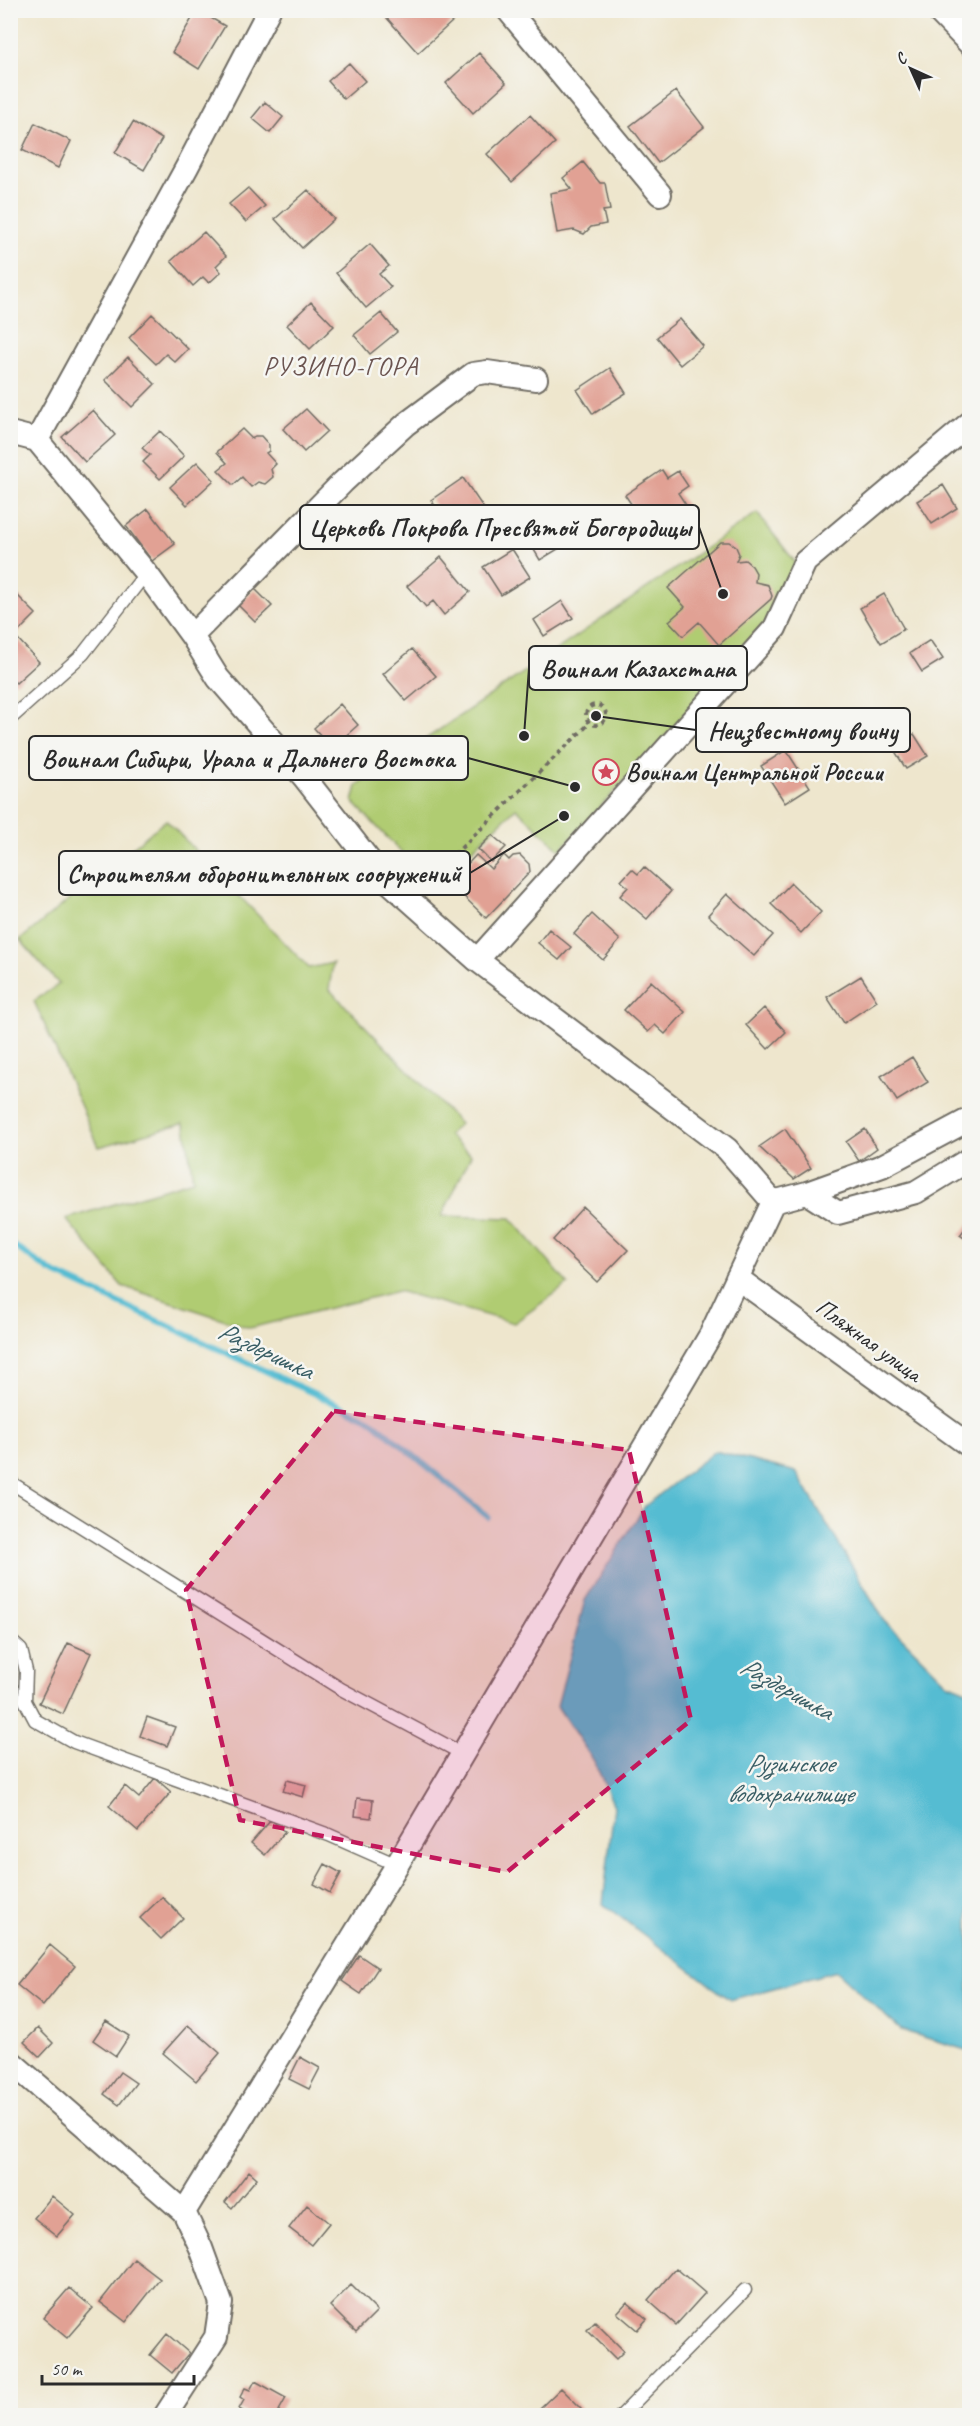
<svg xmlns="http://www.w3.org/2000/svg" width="980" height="2426" viewBox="0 0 980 2426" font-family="Caveat,sans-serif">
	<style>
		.green { fill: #b0cc72; stroke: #6e7c4e; stroke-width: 1.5 }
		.water { fill: #54bcd2; stroke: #40747e; stroke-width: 1.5 }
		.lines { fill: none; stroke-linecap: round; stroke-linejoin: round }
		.stream { stroke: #54bcd2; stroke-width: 6 }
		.building { fill: #e1a194 }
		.lane-casing { stroke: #6f6c64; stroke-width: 15 }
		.street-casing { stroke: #6f6c64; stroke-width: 26 }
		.path { stroke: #6f6c64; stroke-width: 4; stroke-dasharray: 4.5 4.5; stroke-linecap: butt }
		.lane { stroke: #fff; stroke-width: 12 }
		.street { stroke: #fff; stroke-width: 22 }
		.marked { fill: #c2185b; fill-opacity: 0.2; stroke: #c2185b; stroke-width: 4.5; stroke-dasharray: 12 8; stroke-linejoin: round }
		.labels { text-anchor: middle; stroke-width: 5; stroke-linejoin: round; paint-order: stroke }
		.poi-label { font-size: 24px; font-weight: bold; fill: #2b2b2b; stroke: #f6f6f2; text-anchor: start }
		.street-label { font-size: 24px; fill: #2b2b2b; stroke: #f6f6f2 }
		.neighbourhood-label { font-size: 26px; letter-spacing: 1.5px; fill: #6b5450; stroke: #f6f6f2 }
		.water-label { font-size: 26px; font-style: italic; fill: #395e65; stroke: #f6f6f2 }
		.leader { fill: none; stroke: #2b2b2b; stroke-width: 2 }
		.callout-dot { fill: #2b2b2b; stroke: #f6f6f2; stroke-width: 2 }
		.callout { fill: #f6f6f2; stroke: #2b2b2b; stroke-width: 2 }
		.callout-label { font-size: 26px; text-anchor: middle; font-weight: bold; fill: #2b2b2b }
	</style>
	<rect width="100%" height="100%" fill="#f6f6f2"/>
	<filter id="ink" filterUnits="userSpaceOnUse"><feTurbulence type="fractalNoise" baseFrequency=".0167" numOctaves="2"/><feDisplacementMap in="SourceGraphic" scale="12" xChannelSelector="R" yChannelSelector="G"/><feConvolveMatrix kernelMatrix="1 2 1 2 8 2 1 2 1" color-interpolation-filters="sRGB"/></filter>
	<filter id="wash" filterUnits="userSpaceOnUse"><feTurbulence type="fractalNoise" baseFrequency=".008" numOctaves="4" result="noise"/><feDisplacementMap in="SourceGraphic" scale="24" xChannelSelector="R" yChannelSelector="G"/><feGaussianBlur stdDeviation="1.35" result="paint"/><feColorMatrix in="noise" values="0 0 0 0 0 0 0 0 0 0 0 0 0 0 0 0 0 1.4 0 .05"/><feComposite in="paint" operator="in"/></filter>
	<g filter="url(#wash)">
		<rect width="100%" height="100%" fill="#eee6cd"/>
		<path class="green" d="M 757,513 L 795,562 L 772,623 L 560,850 L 516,808 L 434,886 L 353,802 L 357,786 Z
			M 166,820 L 309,968 L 333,963 L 329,989 L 460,1124 L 448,1135 L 471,1155 L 442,1216 L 511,1218 L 568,1284 L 514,1323 L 398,1291 L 250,1328 L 122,1286 L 66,1219 L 193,1180 L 185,1126 L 183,1123 L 99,1147 L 34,1001 L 59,984 L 20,940 Z"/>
		<path class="water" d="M 715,1451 L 796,1472 L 884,1620 L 947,1683 L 969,1692 L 969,2051 L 901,2030 L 836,1971 L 730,2000 L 603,1904 L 614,1806 L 594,1761 L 557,1706 L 585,1600 L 645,1506 Z"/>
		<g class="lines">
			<path class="stream" d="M 10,1243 L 50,1271 L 371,1420 L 488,1517"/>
		</g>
		<g id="blocks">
			<path class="building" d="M 197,10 L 225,26 L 199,69 L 172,52 Z
				M 394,10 L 444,10 L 453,21 L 418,53 L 386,17 Z
				M 479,53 L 506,83 L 473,113 L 446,83 Z
				M 349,63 L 365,81 L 344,99 L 328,81 Z
				M 676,91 L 704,127 L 658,163 L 630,126 Z
				M 265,102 L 283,117 L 270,133 L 252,118 Z
				M 530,115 L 555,143 L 512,182 L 487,154 Z
				M 133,122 L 162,139 L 144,170 L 115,153 Z
				M 35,123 L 71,141 L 58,168 L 22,150 Z
				M 583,162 L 600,183 L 605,183 L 610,210 L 603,211 L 606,224 L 591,227 L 584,234 L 574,230 L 557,233 L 550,193 L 572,189 L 563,178 Z
				M 248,188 L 265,206 L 246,222 L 229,204 Z
				M 308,190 L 334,219 L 302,248 L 275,219 Z
				M 204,232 L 226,256 L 216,266 L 221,272 L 209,283 L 203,277 L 193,286 L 171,261 Z
				M 370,244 L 389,266 L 379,274 L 391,287 L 366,308 L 336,273 Z
				M 311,302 L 334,326 L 310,349 L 287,325 Z
				M 381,313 L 397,332 L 370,354 L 354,335 Z
				M 152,314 L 188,349 L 175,362 L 166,354 L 156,364 L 129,338 Z
				M 680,319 L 703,346 L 680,365 L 657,337 Z
				M 128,357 L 155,384 L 132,407 L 105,380 Z
				M 610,368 L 626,393 L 593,414 L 577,390 Z
				M 306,409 L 327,431 L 304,452 L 283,429 Z
				M 93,410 L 115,435 L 85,462 L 62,437 Z
				M 242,429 L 252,439 L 255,436 L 261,436 L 269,445 L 269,451 L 266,453 L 276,464 L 271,469 L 273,477 L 265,484 L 258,482 L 251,487 L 242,477 L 233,485 L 218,470 L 227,463 L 217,452 Z
				M 160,431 L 184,456 L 160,479 L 143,462 L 150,455 L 142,448 Z
				M 197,462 L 214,480 L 187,505 L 170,487 Z
				M 662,470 L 667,478 L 678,471 L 688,486 L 678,493 L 690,511 L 667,527 L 654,508 L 640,517 L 625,495 Z
				M 463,478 L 489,516 L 457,537 L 431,500 Z
				M 943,485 L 957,508 L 932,524 L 917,501 Z
				M 148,509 L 175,544 L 152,561 L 126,526 Z
				M 540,510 L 563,546 L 540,560 L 518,523 Z
				M 720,542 L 729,542 L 736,547 L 739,554 L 736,561 L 745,560 L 752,566 L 756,573 L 755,582 L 768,585 L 772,596 L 771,599 L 719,645 L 699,622 L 683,636 L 669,621 L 685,607 L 668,588 Z
				M 512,549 L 530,577 L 501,595 L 483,567 Z
				M 441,557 L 470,592 L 444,615 L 433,601 L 426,607 L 407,586 Z
				M 255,589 L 272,606 L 255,622 L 238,605 Z
				M 13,591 L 36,614 L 16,634 L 10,628 L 10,593 Z
				M 884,594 L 904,629 L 881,643 L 860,608 Z
				M 562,601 L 573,618 L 544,636 L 534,620 Z
				M 17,638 L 39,662 L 16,683 L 10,678 L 10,644 Z
				M 930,640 L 943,659 L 922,672 L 910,653 Z
				M 412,649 L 436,676 L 406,701 L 383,674 Z
				M 340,704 L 358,725 L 332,748 L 314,728 Z
				M 914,734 L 928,756 L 906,769 L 893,748 Z
				M 786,750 L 810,787 L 785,803 L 761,766 Z
				M 492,835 L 506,847 L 491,862 L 478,849 Z
				M 476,855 L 491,869 L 504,855 L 509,860 L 513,856 L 520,855 L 529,864 L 530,872 L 486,918 L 450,883 Z
				M 644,867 L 671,891 L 647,919 L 620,896 L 628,887 L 621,881 L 632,869 L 638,874 Z
				M 791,883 L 821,912 L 801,933 L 771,904 Z
				M 727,894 L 773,935 L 754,956 L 708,915 Z
				M 592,914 L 620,940 L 603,960 L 574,934 Z
				M 549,929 L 571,947 L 559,960 L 538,943 Z
				M 861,976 L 877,1001 L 844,1023 L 827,997 Z
				M 651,981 L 685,1012 L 665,1034 L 655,1025 L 648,1032 L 624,1010 Z
				M 764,1008 L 786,1032 L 768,1049 L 746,1025 Z
				M 912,1057 L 928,1082 L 897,1101 L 881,1076 Z
				M 785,1129 L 811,1168 L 794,1179 L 759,1147 Z
				M 865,1129 L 877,1148 L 859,1161 L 846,1142 Z
				M 583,1207 L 628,1250 L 597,1282 L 553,1240 Z
				M 970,1222 L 970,1242 L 960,1235 Z
				M 68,1643 L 91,1653 L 63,1714 L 39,1703 Z
				M 147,1717 L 175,1727 L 167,1746 L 140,1736 Z
				M 155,1778 L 171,1792 L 138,1831 L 109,1806 L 125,1786 L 139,1798 Z
				M 287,1780 L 306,1785 L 303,1797 L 283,1791 Z
				M 357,1798 L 373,1800 L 371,1818 L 355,1816 Z
				M 271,1820 L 285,1832 L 265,1855 L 251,1843 Z
				M 325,1864 L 341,1873 L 330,1893 L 314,1884 Z
				M 162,1897 L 183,1918 L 161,1939 L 140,1918 Z
				M 50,1945 L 75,1966 L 43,2006 L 17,1985 Z
				M 359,1955 L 378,1968 L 361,1994 L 342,1981 Z
				M 106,2021 L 129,2036 L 116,2056 L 93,2040 Z
				M 188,2025 L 220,2053 L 196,2081 L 163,2053 Z
				M 38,2028 L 53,2043 L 40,2057 L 24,2042 Z
				M 300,2057 L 320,2068 L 309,2089 L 289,2079 Z
				M 120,2072 L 136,2083 L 119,2105 L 104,2094 Z
				M 249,2171 L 257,2178 L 232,2208 L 225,2202 Z
				M 52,2196 L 75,2215 L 57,2236 L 34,2218 Z
				M 307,2205 L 329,2223 L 311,2245 L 289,2228 Z
				M 134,2259 L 160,2279 L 126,2322 L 100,2302 Z
				M 676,2268 L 705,2293 L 676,2325 L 648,2300 Z
				M 351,2285 L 377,2311 L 356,2332 L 330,2306 Z
				M 69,2288 L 93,2308 L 67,2338 L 43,2318 Z
				M 627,2302 L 647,2319 L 637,2330 L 617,2313 Z
				M 595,2322 L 624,2351 L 616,2359 L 587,2330 Z
				M 167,2334 L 189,2353 L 172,2373 L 150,2355 Z
				M 255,2381 L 286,2398 L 276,2416 L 251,2416 L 239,2409 L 244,2400 L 240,2397 L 245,2388 L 250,2390 Z
				M 561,2388 L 581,2408 L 574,2416 L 548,2416 L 540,2408 Z"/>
		</g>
	</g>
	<g filter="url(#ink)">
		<use href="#blocks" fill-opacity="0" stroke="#6f6c64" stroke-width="1.5"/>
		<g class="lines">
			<defs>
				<path id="lane" d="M 10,719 L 83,654 L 146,573
					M 10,1482 L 341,1689 L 463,1754
					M 10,1640 L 21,1650 L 26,1671 L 25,1701 L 35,1720 L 74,1742 L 329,1835 L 397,1865
					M 621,2416 L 745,2290"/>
				<path id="street" d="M 508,10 L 660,194
					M 937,10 L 970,44
					M 10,433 L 37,440 L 146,573 L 192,636 L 343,482 L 406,424 L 473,374 L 487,372 L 536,379
					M 37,440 L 187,167 L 269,10
					M 192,636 L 218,678 L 304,777 L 379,873 L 477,960 L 727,1149 L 773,1202
					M 477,960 L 775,628 L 805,562 L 970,423
					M 807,1193 L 838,1213 L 916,1192 L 970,1159
					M 737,1278 L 970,1446
					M 10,2061 L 184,2212
					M 165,2416 L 216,2337 L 221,2303 L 201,2248 L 184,2212 L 397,1865 L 711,1334 L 773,1202 L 807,1193 L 882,1166 L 970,1119"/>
			</defs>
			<use href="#lane" class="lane-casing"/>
			<use href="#street" class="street-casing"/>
			<path class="path" d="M586 715a10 10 0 1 1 20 0a10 10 0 1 1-20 0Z
				M 422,886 L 590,723"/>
			<use href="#lane" class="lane"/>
			<use href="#street" class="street"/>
		</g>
	</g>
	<path class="marked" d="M 334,1411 L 629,1450 L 691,1720 L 507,1872 L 240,1820 L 186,1590 Z"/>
	<defs>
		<symbol id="sight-ring" viewBox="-11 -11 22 22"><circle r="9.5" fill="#f6f6f2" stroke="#d1495b" stroke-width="1.5"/><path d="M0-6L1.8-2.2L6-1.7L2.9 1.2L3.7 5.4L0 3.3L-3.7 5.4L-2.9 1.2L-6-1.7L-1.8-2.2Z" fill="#d1495b"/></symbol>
	</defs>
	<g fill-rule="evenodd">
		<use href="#sight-ring" x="591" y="757" width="30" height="30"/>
	</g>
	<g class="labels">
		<g class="poi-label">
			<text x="626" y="780">Воинам Центральной России</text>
		</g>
		<g class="street-label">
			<text transform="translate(869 1340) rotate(36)" y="8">Пляжная улица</text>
		</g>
		<g class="neighbourhood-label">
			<text x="341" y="375">РУЗИНО-ГОРА</text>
		</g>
		<g class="water-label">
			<text transform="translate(266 1350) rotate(25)" y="9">Раздеришка</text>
			<text transform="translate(787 1688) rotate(29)" y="9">Раздеришка</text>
			<text x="790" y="1772">Рузинское<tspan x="790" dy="30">водохранилище</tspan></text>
		</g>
	</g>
	<path class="leader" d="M723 594L699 527M524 736L529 668M596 716L696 730M575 787L468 758M564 816L470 873"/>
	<g class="callout-dot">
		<circle cx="723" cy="594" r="6"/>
		<circle cx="524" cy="736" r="6"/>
		<circle cx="596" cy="716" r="6"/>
		<circle cx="575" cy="787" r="6"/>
		<circle cx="564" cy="816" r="6"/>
	</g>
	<g class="callout">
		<rect x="300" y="505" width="399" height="44" rx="6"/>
		<rect x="529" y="646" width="218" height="44" rx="6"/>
		<rect x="696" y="708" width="214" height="44" rx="6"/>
		<rect x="29" y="736" width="439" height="44" rx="6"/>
		<rect x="59" y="851" width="411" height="44" rx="6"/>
	</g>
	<g class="callout-label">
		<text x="500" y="536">Церковь Покрова Пресвятой Богородицы</text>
		<text x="638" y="677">Воинам Казахстана</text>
		<text x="803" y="739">Неизвестному воину</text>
		<text x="248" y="767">Воинам Сибири, Урала и Дальнего Востока</text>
		<text x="264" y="882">Строителям оборонительных сооружений</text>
	</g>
	<rect width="980" height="2426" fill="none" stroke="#f6f6f2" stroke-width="36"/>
	<g transform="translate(911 69) rotate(315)" stroke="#f6f6f2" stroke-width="4.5" paint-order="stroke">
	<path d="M0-4.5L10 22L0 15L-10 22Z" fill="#2b2b2b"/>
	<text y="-9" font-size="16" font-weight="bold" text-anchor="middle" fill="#2b2b2b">С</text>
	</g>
	<path d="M42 2375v9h152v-9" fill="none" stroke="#2b2b2b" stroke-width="3"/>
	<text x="51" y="2375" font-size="18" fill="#2b2b2b" stroke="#f6f6f2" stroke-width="4.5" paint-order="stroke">50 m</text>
</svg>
